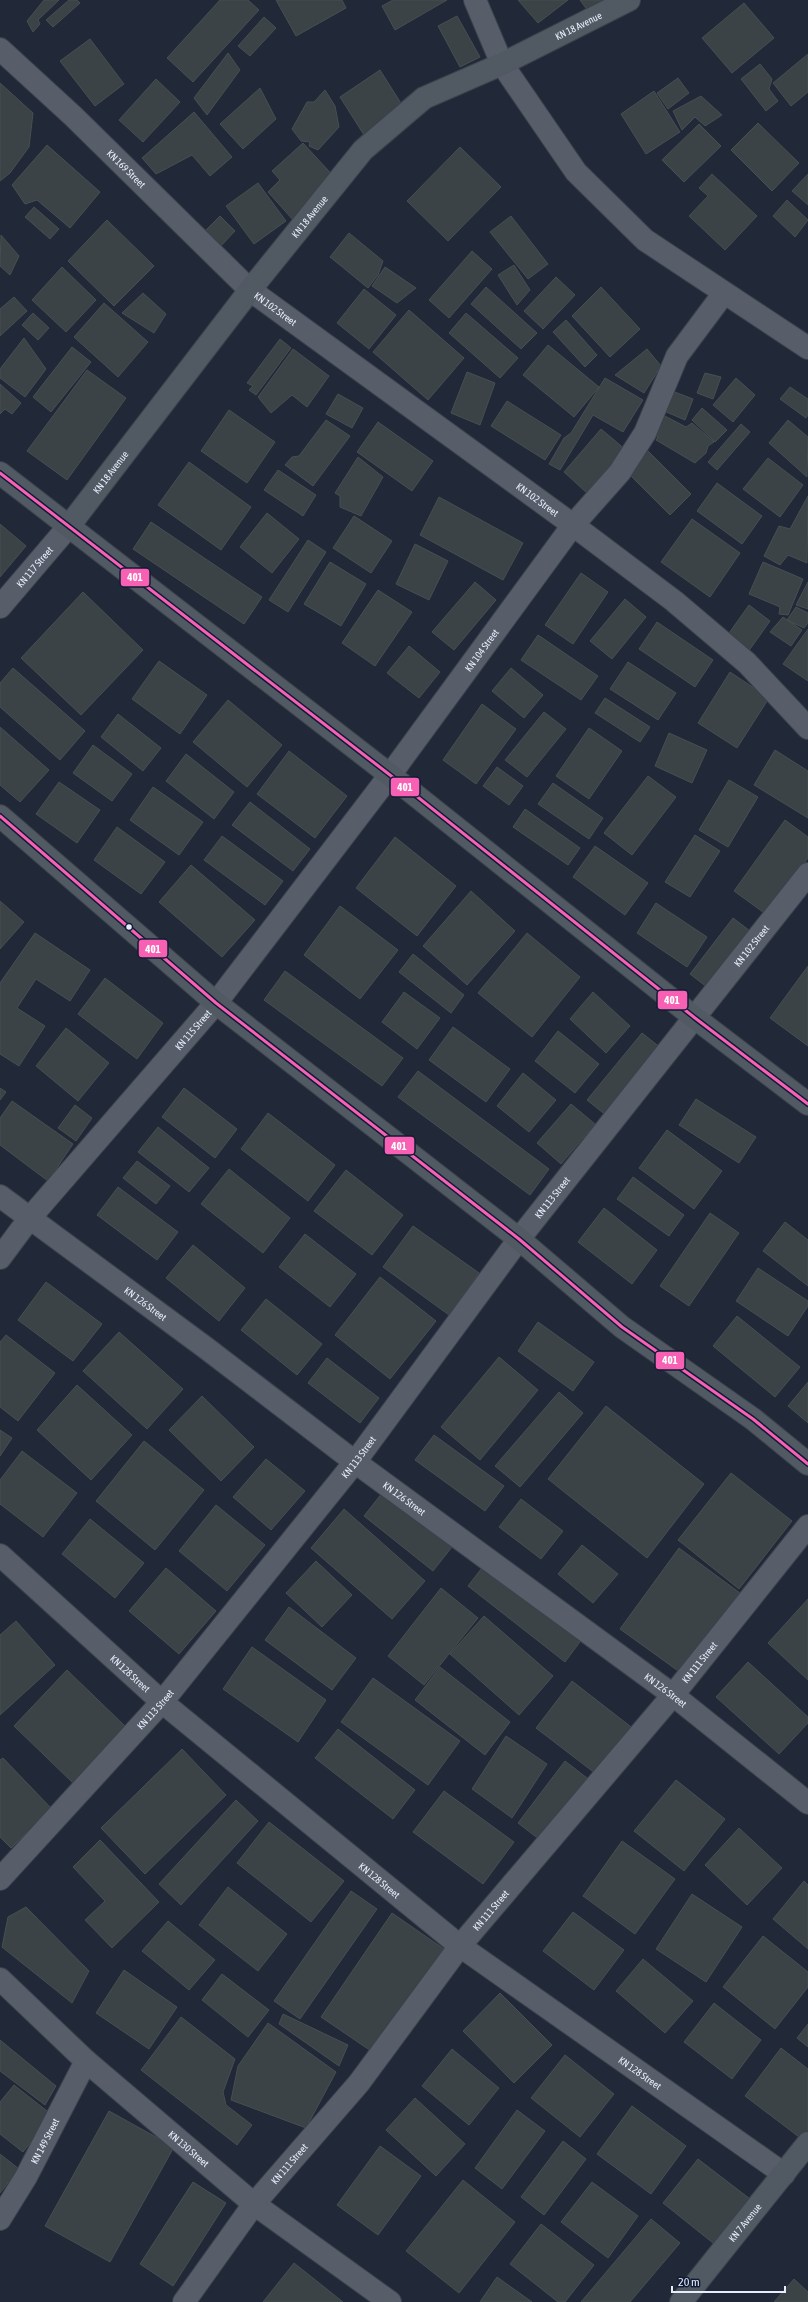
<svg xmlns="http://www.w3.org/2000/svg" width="808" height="2302" viewBox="0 0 808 2302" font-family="'Asap Condensed',sans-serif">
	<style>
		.building { fill: #3b4346; stroke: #474f51 }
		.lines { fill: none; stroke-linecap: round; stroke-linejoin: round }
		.street-casing { stroke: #3c424e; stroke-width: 24 }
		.secondary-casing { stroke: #3c424e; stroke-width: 24 }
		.street { stroke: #585e69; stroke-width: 22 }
		.secondary { stroke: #515963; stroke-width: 22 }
		.bus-1-casing { stroke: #0f1b35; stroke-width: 6 }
		.bus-1 { stroke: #f860b3; stroke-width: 3 }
		.bus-dot { fill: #e6eefc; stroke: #0f1b35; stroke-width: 1.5 }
		.labels { text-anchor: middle; stroke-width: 4; stroke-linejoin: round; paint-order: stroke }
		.street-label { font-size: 10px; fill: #e6eefc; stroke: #0f1b35 }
		.line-badge { stroke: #0f1b35; stroke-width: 1.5 }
		.badge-label { font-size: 11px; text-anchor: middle; font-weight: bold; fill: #fff }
	</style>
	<rect width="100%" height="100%" fill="#212837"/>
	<path class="building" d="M 44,0 L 59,0 L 38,20 L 40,24 L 33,32 L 27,21 Z
		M 69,0 L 77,0 L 80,3 L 53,27 L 46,20 Z
		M 220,0 L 248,0 L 259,10 L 193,82 L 167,58 Z
		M 276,0 L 342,0 L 346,8 L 296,36 Z
		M 393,0 L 447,0 L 395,30 L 382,6 Z
		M 518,0 L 568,0 L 538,23 Z
		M 580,0 L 604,0 L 588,11 Z
		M 744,3 L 774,38 L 732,73 L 702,38 Z
		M 457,16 L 480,57 L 460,67 L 438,26 Z
		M 264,17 L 276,28 L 250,56 L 238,46 Z
		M 90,39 L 124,84 L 95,106 L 60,61 Z
		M 228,53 L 240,70 L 207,115 L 194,98 Z
		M 808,54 L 808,92 L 791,106 L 773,83 Z
		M 760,64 L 772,79 L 769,89 L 778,101 L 766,111 L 741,79 Z
		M 380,70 L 404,108 L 364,135 L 340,97 Z
		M 678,78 L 689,93 L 668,109 L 657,93 Z
		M 156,79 L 180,102 L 143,142 L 119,120 Z
		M 0,83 L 33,113 L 29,147 L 10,173 L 0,181 Z
		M 260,88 L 276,119 L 243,149 L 220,124 Z
		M 325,90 L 335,106 L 339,127 L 318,150 L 309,146 L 310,142 L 301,141 L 292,129 L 307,102 L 314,102 Z
		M 654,91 L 680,132 L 646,154 L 621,114 Z
		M 701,96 L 722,115 L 705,126 L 695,117 L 682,130 L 673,111 Z
		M 194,112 L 232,157 L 210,176 L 192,155 L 156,174 L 142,158 Z
		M 758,123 L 799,163 L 772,191 L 731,150 Z
		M 699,124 L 721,146 L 684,182 L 662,160 Z
		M 303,143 L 338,181 L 294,221 L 268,192 L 280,180 L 272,171 Z
		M 47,145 L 100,192 L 70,228 L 37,200 L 25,204 L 12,185 Z
		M 460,147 L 501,187 L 448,241 L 407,201 Z
		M 712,174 L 757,216 L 725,250 L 689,216 L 708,196 L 699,188 Z
		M 808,174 L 808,205 L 792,191 Z
		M 258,183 L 286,221 L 254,244 L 226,206 Z
		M 787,200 L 808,220 L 795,237 L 773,216 Z
		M 34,207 L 59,229 L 50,239 L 25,217 Z
		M 220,216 L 235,231 L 219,248 L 203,233 Z
		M 511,216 L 548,264 L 528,279 L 490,232 Z
		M 107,220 L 154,266 L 114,306 L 68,261 Z
		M 349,233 L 383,261 L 378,275 L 368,288 L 330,257 Z
		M 1,235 L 19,256 L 10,275 L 0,266 Z
		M 472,251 L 492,269 L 449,318 L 429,300 Z
		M 514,265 L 530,290 L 517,305 L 498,275 Z
		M 62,267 L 96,300 L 66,332 L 32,300 Z
		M 385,267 L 416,288 L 397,303 L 372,286 Z
		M 556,277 L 575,295 L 543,329 L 524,311 Z
		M 486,287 L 537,333 L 521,349 L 471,304 Z
		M 601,287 L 640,329 L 610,357 L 572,316 Z
		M 364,289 L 396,315 L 369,349 L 337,323 Z
		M 143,293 L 166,314 L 154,333 L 122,313 Z
		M 14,297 L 27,311 L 0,336 L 0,309 Z
		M 104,303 L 148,342 L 118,377 L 74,337 Z
		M 409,310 L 464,358 L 428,400 L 373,352 Z
		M 33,313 L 49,328 L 38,340 L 22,325 Z
		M 466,313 L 518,358 L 500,378 L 449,333 Z
		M 566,320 L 597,355 L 585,367 L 553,332 Z
		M 24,338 L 46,369 L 25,397 L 0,378 L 0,369 Z
		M 280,339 L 291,348 L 256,395 L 249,390 L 253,386 L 247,383 Z
		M 548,345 L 599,387 L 574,417 L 523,375 Z
		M 72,347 L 91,362 L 51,412 L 33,397 Z
		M 293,349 L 329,376 L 307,407 L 292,395 L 271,413 L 258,397 Z
		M 647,349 L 661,366 L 644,393 L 615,375 Z
		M 87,370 L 126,398 L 67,480 L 27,451 Z
		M 467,372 L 495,383 L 480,425 L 451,413 Z
		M 705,373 L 721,377 L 713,399 L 697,393 Z
		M 605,378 L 643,400 L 623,432 L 593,415 L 560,470 L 549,464 L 564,438 L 571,433 Z
		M 736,378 L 755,395 L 733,422 L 713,405 Z
		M 0,384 L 21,403 L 12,414 L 5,409 L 0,414 Z
		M 790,387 L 808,399 L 808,415 L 806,418 L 780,399 Z
		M 672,391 L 693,399 L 685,420 L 664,411 Z
		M 338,394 L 363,408 L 352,428 L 326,414 Z
		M 507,401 L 561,435 L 545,460 L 491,426 Z
		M 702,408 L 727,430 L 715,442 L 692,420 Z
		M 229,410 L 275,442 L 247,483 L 201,451 Z
		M 663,415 L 686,427 L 692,423 L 714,442 L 708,446 L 706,453 L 695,463 L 656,440 L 658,437 L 652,434 Z
		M 326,420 L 350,436 L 313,486 L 285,465 L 292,457 L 299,456 Z
		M 788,420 L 808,437 L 807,477 L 769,443 Z
		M 378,422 L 433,461 L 412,491 L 357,452 Z
		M 741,424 L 750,432 L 717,470 L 708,462 Z
		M 601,429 L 626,450 L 588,494 L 564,472 Z
		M 647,450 L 691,494 L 670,515 L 627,472 Z
		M 358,457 L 383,477 L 361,516 L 340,507 L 340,496 L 335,493 Z
		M 768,458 L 803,485 L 780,517 L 743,489 Z
		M 189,462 L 251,507 L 221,550 L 158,505 Z
		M 278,470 L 316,495 L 303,516 L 264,490 Z
		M 717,483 L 762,516 L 742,544 L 697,511 Z
		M 808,496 L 807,563 L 788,555 L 780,565 L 764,556 L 779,526 L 790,529 Z
		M 439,497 L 523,543 L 503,580 L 420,535 Z
		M 267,513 L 299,539 L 272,573 L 240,547 Z
		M 354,516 L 392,541 L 371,573 L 333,548 Z
		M 692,519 L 740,553 L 710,597 L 661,562 Z
		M 151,522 L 262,597 L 244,624 L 133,549 Z
		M 0,524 L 26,546 L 0,577 Z
		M 308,540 L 326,552 L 288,612 L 269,600 Z
		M 415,544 L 448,561 L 429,600 L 396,584 Z
		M 330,562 L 366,584 L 341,626 L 304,604 Z
		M 763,562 L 803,579 L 788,615 L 779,614 L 780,607 L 749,594 Z
		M 581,573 L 608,592 L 573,644 L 545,625 Z
		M 475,582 L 496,600 L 454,650 L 432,632 Z
		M 808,582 L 808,609 L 796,605 Z
		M 378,590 L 412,612 L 375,666 L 342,643 Z
		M 83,592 L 143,650 L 81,715 L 21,658 Z
		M 625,599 L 646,617 L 612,659 L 590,641 Z
		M 749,605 L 770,621 L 748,652 L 727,636 Z
		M 796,607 L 808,613 L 808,623 L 804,628 L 787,620 Z
		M 783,617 L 802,630 L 791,646 L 770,632 Z
		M 657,622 L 713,660 L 695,687 L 639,649 Z
		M 808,629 L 808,681 L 783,664 Z
		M 538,635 L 598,676 L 581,700 L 521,660 Z
		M 409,646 L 440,672 L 419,698 L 387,673 Z
		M 159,661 L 207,695 L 180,734 L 132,699 Z
		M 628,662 L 676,693 L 658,720 L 610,689 Z
		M 13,668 L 85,731 L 60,760 L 0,707 L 0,683 Z
		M 511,668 L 543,695 L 524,718 L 492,691 Z
		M 730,672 L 769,698 L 737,748 L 698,723 Z
		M 605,698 L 650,727 L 640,742 L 595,713 Z
		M 228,700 L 282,745 L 247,787 L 193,742 Z
		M 482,704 L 516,729 L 476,784 L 443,760 Z
		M 544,712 L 566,729 L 527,777 L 505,760 Z
		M 118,714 L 161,748 L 143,771 L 101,737 Z
		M 0,727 L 49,770 L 20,802 L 0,785 Z
		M 589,728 L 622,751 L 589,799 L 556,776 Z
		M 669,733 L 707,750 L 692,783 L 655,766 Z
		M 93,745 L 132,774 L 112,801 L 73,773 Z
		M 775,750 L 808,771 L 808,818 L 754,785 Z
		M 289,751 L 347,796 L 315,838 L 257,794 Z
		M 186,754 L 234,792 L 214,819 L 166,781 Z
		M 497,767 L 523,786 L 509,805 L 483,786 Z
		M 648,776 L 676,797 L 632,855 L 604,833 Z
		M 729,780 L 758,797 L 728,847 L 699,830 Z
		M 59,782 L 100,810 L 77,843 L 36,814 Z
		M 553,783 L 603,818 L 589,839 L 538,804 Z
		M 153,787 L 203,822 L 179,855 L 130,820 Z
		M 250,802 L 310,849 L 293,871 L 232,825 Z
		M 525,809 L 580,848 L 568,865 L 513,827 Z
		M 785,820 L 808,837 L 808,858 L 767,915 L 734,891 Z
		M 117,827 L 165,862 L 141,894 L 94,860 Z
		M 695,835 L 720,851 L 690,897 L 665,882 Z
		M 222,836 L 283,881 L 265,905 L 204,860 Z
		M 395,837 L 456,886 L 417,936 L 356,888 Z
		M 595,846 L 648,883 L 625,915 L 573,877 Z
		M 191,865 L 255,920 L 222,957 L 159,902 Z
		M 471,891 L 515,931 L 467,985 L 423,946 Z
		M 0,901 L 24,922 L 0,949 Z
		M 656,903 L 707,937 L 687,967 L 637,933 Z
		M 340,906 L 398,950 L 360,999 L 304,955 Z
		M 733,918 L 754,934 L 712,991 L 690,974 Z
		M 35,933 L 90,970 L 70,1001 L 36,979 L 17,1008 L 45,1026 L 19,1066 L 0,1054 L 0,983 Z
		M 527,933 L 580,977 L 532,1037 L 478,993 Z
		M 413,954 L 464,995 L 451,1013 L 399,972 Z
		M 808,966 L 808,1046 L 770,1018 Z
		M 285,971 L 403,1058 L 382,1086 L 264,1000 Z
		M 105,978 L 163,1023 L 137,1059 L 78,1014 Z
		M 404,992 L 440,1018 L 417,1049 L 382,1022 Z
		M 593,992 L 630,1026 L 606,1053 L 570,1019 Z
		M 453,1027 L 510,1069 L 486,1102 L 429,1060 Z
		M 66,1028 L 109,1063 L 78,1101 L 36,1066 Z
		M 558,1031 L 599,1064 L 575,1093 L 535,1061 Z
		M 642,1033 L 661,1048 L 607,1116 L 587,1100 Z
		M 418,1071 L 549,1169 L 530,1195 L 398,1097 Z
		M 523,1073 L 556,1100 L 529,1132 L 497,1106 Z
		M 0,1088 L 6,1092 L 0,1100 Z
		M 184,1088 L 237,1129 L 215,1158 L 162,1117 Z
		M 696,1099 L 756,1137 L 739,1163 L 679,1125 Z
		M 12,1101 L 73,1144 L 48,1181 L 0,1145 L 0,1118 Z
		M 571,1104 L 595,1124 L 561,1164 L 537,1143 Z
		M 75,1105 L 92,1118 L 76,1141 L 58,1128 Z
		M 268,1113 L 335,1165 L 308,1201 L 241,1149 Z
		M 158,1127 L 209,1168 L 189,1192 L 138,1152 Z
		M 667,1130 L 722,1171 L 694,1209 L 639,1168 Z
		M 137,1161 L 170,1186 L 156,1204 L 123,1178 Z
		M 229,1169 L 290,1218 L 263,1253 L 201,1204 Z
		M 346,1170 L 403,1215 L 372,1255 L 314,1211 Z
		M 633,1177 L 684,1215 L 669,1236 L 617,1199 Z
		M 118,1187 L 178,1232 L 157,1260 L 97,1215 Z
		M 604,1208 L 657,1250 L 632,1284 L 578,1242 Z
		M 710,1213 L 739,1233 L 689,1306 L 660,1286 Z
		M 785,1222 L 808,1240 L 808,1286 L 763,1251 Z
		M 413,1226 L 479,1273 L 449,1315 L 383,1267 Z
		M 305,1234 L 356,1274 L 330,1307 L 279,1267 Z
		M 193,1245 L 245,1288 L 219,1321 L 166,1278 Z
		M 758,1268 L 808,1301 L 808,1306 L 788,1336 L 736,1301 Z
		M 380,1277 L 436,1321 L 390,1379 L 335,1335 Z
		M 46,1282 L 102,1324 L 73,1361 L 18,1320 Z
		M 266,1299 L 322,1344 L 297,1375 L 241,1330 Z
		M 737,1316 L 800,1367 L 775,1397 L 713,1346 Z
		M 538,1322 L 594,1362 L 573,1391 L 518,1351 Z
		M 119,1332 L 183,1389 L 147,1429 L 83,1371 Z
		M 6,1335 L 55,1373 L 18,1421 L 0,1407 L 0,1342 Z
		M 499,1357 L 538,1390 L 480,1460 L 441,1427 Z
		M 327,1358 L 379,1398 L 360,1423 L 308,1383 Z
		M 808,1382 L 808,1423 L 788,1406 Z
		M 77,1385 L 132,1435 L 91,1480 L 37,1430 Z
		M 559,1392 L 583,1413 L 520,1487 L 495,1466 Z
		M 202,1396 L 254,1447 L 221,1481 L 169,1430 Z
		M 606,1406 L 704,1484 L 647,1558 L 548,1479 Z
		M 0,1430 L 12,1438 L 0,1456 Z
		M 434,1435 L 504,1486 L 485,1511 L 415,1460 Z
		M 144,1441 L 204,1490 L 155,1550 L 96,1501 Z
		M 22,1451 L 77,1493 L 43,1537 L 0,1504 L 0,1480 Z
		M 266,1459 L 305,1491 L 271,1530 L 233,1497 Z
		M 731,1473 L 792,1521 L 739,1589 L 678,1540 Z
		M 390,1483 L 459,1538 L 433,1571 L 364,1516 Z
		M 521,1499 L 563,1531 L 541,1559 L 499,1527 Z
		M 216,1505 L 265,1545 L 227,1591 L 179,1551 Z
		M 344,1509 L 425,1581 L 392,1619 L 311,1548 Z
		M 90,1519 L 144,1563 L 115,1598 L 62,1554 Z
		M 582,1545 L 618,1574 L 593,1603 L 558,1574 Z
		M 679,1548 L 740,1593 L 681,1673 L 620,1629 Z
		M 495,1551 L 591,1627 L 565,1662 L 468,1586 Z
		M 316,1561 L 352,1595 L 322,1627 L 286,1593 Z
		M 166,1568 L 216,1611 L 179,1654 L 129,1611 Z
		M 441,1588 L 478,1618 L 424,1685 L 388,1656 Z
		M 808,1599 L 808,1680 L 768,1643 Z
		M 289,1607 L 356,1658 L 332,1690 L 265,1640 Z
		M 484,1616 L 553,1676 L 519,1715 L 450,1654 Z
		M 16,1621 L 55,1665 L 0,1715 L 0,1635 Z
		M 252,1647 L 326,1700 L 298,1742 L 223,1689 Z
		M 748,1662 L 808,1717 L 808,1723 L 779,1754 L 716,1697 Z
		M 440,1667 L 510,1722 L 485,1755 L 415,1700 Z
		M 67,1670 L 127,1728 L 74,1784 L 14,1726 Z
		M 373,1678 L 460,1741 L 428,1785 L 341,1722 Z
		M 572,1681 L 635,1730 L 600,1777 L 536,1728 Z
		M 338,1729 L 415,1790 L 393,1819 L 315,1758 Z
		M 506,1736 L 547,1764 L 512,1818 L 472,1789 Z
		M 182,1749 L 226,1795 L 145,1874 L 101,1828 Z
		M 3,1758 L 51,1808 L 11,1848 L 0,1837 L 0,1760 Z
		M 565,1761 L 587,1778 L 540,1840 L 518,1823 Z
		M 676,1780 L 725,1819 L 684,1871 L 634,1831 Z
		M 444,1791 L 514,1842 L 483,1884 L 413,1832 Z
		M 236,1800 L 258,1821 L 181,1905 L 159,1884 Z
		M 269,1822 L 344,1881 L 311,1922 L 237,1863 Z
		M 739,1828 L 782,1868 L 747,1905 L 705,1865 Z
		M 100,1840 L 159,1902 L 112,1948 L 85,1920 L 105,1901 L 73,1867 Z
		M 622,1841 L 675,1879 L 635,1934 L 583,1896 Z
		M 804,1881 L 808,1885 L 808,1949 L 773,1919 Z
		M 228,1887 L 287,1934 L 258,1971 L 199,1925 Z
		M 351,1891 L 377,1909 L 300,2019 L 274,2001 Z
		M 692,1894 L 742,1927 L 706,1982 L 656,1949 Z
		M 26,1907 L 89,1971 L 72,2003 L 2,1947 L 8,1917 Z
		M 573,1912 L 624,1950 L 594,1990 L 543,1951 Z
		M 392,1913 L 444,1949 L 374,2053 L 321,2017 Z
		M 168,1921 L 215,1960 L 189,1990 L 142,1951 Z
		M 763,1936 L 808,1972 L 808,1987 L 775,2029 L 723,1987 Z
		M 643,1959 L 693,2001 L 665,2033 L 616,1991 Z
		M 124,1970 L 177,2007 L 149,2049 L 96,2013 Z
		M 222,1974 L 269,2010 L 248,2037 L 202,2000 Z
		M 500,1993 L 552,2045 L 514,2083 L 463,2031 Z
		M 714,2003 L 761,2040 L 732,2079 L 684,2042 Z
		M 283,2014 L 348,2045 L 339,2066 L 279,2024 Z
		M 181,2017 L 235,2059 L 223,2092 L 226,2105 L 252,2125 L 237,2145 L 141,2070 Z
		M 268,2023 L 336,2072 L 306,2128 L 231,2100 L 238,2066 Z
		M 808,2024 L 808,2047 L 797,2038 Z
		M 0,2040 L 56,2086 L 45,2105 L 0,2071 Z
		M 781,2048 L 808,2069 L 808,2134 L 803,2140 L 745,2096 Z
		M 452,2049 L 499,2088 L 469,2125 L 422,2086 Z
		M 565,2055 L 614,2094 L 580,2137 L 531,2098 Z
		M 14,2085 L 52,2115 L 23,2152 L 0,2134 L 0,2102 Z
		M 415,2098 L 465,2144 L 436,2176 L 386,2130 Z
		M 632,2106 L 686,2146 L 651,2194 L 597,2154 Z
		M 517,2110 L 545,2131 L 502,2189 L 475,2168 Z
		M 109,2111 L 174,2147 L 110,2262 L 45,2226 Z
		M 563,2141 L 586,2159 L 544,2215 L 521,2197 Z
		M 380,2146 L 421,2176 L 378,2235 L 337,2205 Z
		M 0,2154 L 19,2169 L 0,2193 Z
		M 698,2159 L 754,2202 L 718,2247 L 663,2203 Z
		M 463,2180 L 515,2222 L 459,2293 L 406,2251 Z
		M 193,2182 L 226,2203 L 173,2286 L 140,2264 Z
		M 592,2182 L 638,2216 L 608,2258 L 561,2222 Z
		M 651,2219 L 680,2243 L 630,2302 L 581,2302 Z
		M 541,2224 L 594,2265 L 565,2302 L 558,2302 L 510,2264 Z
		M 294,2263 L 343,2302 L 263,2302 Z
		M 497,2277 L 532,2302 L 480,2302 Z
		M 794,2279 L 808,2292 L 808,2302 L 774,2302 Z"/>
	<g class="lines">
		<defs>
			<g id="street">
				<path d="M 475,0 L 502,64 L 576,172 L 645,240 L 808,348"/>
				<path id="s1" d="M 0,49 L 73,116 L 250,290 L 573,525 L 674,601 L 747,663 L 808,728"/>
				<path id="s2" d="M 0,607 L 69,526"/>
				<path id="s3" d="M 0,1196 L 206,1348 L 355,1462 L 673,1695 L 808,1803"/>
				<path id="s4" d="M 0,1258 L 29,1219 L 216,1003 L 390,775 L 573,525 L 620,472 L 645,433 L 677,356 L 724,293"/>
				<path id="s5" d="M 0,1555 L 162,1702 L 460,1946 L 784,2174"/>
				<path id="s6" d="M 0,1879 L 162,1702 L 355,1462 L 519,1239 L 808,874"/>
				<path id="s7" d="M 0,1979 L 86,2061 L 254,2204 L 390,2302"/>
				<path id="s8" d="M 0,2219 L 26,2177 L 86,2061"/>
				<path id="s9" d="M 184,2302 L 254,2204 L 359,2083 L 460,1946 L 673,1695 L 808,1526"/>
			</g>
			<g id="secondary">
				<path d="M 0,473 L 390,775 L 695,1018 L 808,1104"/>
				<path id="s10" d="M 69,526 L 250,290 L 363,150 L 424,98 L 502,64 L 629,0"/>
				<path d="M 0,816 L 216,1003 L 519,1239 L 622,1327 L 753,1419 L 808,1464"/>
				<path id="s11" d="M 681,2302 L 808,2143"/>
			</g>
		</defs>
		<use href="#street" class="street-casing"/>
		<use href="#secondary" class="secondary-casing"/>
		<use href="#street" class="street"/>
		<use href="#secondary" class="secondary"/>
		<defs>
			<path id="bus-1" d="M 0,473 L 390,775 L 695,1018 L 808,1104
				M 0,816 L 216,1003 L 519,1239 L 622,1327 L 753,1419 L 808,1464"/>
		</defs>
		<use href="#bus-1" class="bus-1-casing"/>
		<use href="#bus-1" class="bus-1"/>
	</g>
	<circle class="bus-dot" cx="129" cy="927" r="3.5"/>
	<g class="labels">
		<g class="street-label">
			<text dy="4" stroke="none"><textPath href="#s10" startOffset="728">KN 18 Avenue</textPath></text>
			<text dy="4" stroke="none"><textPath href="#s1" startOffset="174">KN 169 Street</textPath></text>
			<text dy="4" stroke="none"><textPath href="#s10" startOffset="392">KN 18 Avenue</textPath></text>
			<text dy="4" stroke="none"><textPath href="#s1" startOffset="379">KN 102 Street</textPath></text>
			<text dy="4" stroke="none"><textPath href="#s10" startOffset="68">KN 18 Avenue</textPath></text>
			<text dy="4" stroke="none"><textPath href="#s1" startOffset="703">KN 102 Street</textPath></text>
			<text dy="4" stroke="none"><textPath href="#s2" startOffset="53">KN 117 Street</textPath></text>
			<text dy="4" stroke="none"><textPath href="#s4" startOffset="776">KN 104 Street</textPath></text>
			<text dy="4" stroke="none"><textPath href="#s6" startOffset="1199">KN 102 Street</textPath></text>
			<text dy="4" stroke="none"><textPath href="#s4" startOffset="299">KN 115 Street</textPath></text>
			<text dy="4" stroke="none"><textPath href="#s6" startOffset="878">KN 113 Street</textPath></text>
			<text dy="4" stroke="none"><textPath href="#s3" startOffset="181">KN 126 Street</textPath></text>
			<text dy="4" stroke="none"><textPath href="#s6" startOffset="554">KN 113 Street</textPath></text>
			<text dy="4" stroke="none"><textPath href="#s3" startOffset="505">KN 126 Street</textPath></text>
			<text dy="4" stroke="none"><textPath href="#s9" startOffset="822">KN 111 Street</textPath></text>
			<text dy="4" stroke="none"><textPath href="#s5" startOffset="176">KN 128 Street</textPath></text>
			<text dy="4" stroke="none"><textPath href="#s3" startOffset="829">KN 126 Street</textPath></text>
			<text dy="4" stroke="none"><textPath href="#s6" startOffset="230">KN 113 Street</textPath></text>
			<text dy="4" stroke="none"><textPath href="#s5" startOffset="500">KN 128 Street</textPath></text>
			<text dy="4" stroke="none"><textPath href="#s9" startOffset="498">KN 111 Street</textPath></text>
			<text dy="4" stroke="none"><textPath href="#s5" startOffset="824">KN 128 Street</textPath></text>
			<text dy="4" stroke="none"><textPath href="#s8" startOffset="90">KN 149 Street</textPath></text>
			<text dy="4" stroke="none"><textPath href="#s7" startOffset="254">KN 130 Street</textPath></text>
			<text dy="4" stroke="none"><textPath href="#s9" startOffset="174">KN 111 Street</textPath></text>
			<text dy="4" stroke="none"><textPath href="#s11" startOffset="102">KN 7 Avenue</textPath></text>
		</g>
	</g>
	<g class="line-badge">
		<rect x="120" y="568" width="30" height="19" rx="4" fill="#f860b3"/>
		<rect x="390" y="777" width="30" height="20" rx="4" fill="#f860b3"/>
		<rect x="138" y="939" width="30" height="19" rx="4" fill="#f860b3"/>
		<rect x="657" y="990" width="31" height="20" rx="4" fill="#f860b3"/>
		<rect x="384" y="1136" width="31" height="19" rx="4" fill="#f860b3"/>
		<rect x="655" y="1351" width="30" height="19" rx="4" fill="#f860b3"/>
	</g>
	<g class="badge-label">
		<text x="135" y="581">401</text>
		<text x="405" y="791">401</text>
		<text x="153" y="953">401</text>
		<text x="672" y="1004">401</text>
		<text x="399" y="1150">401</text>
		<text x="670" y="1364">401</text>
	</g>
	<path d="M672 2286v6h113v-6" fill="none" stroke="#e6eefc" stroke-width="2"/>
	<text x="678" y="2286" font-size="12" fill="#e6eefc" stroke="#0f1b35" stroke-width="3" paint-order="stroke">20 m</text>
</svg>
